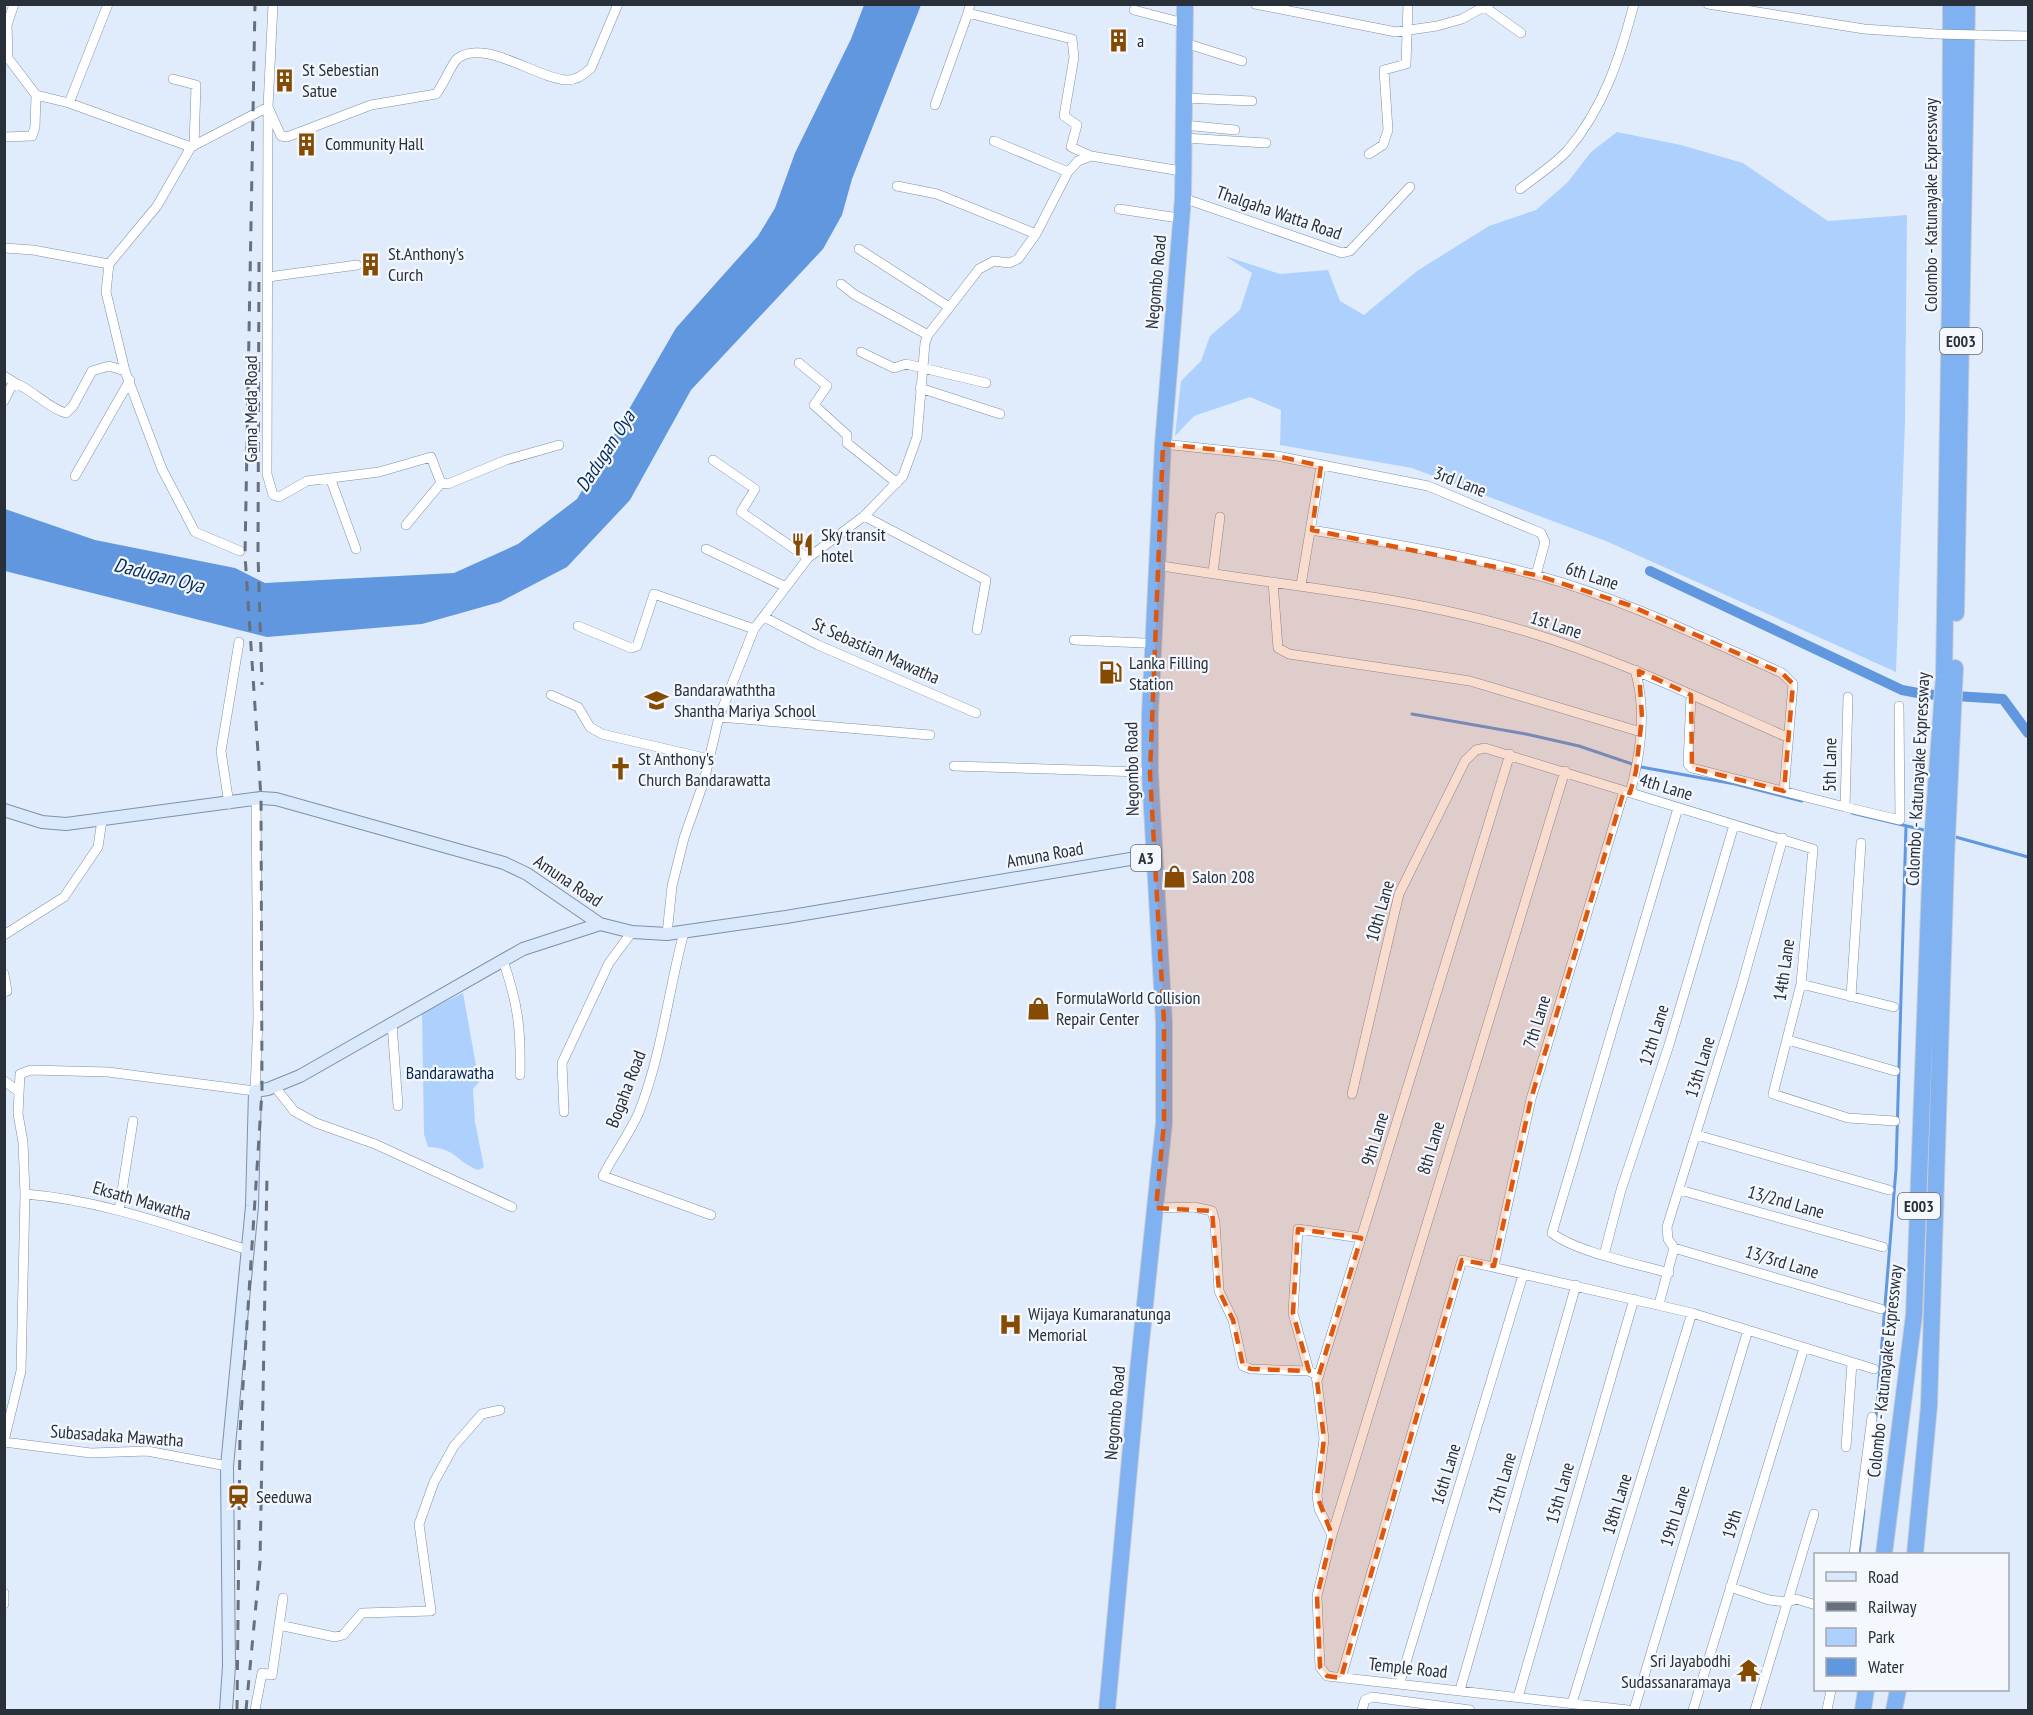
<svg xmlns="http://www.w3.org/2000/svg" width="2033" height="1715" viewBox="0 0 2033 1715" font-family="'PT Sans Narrow',sans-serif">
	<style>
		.green { fill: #aed0fd }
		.water { fill: #6097df }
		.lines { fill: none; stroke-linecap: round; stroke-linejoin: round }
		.stream { stroke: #6097df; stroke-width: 3 }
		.canal { stroke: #6097df; stroke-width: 10 }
		.street-casing { stroke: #7e90a9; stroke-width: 10 }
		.secondary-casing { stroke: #7e90a9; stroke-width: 14 }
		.highway-casing { stroke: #cbcdd0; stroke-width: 18 }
		.street { stroke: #fff; stroke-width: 9 }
		.secondary { stroke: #d9e8fb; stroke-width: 12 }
		.highway { stroke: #80b1f1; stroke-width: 16 }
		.rail { stroke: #67707c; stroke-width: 3; stroke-dasharray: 10 10; stroke-linecap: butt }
		.street-bridge-casing { stroke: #7e90a9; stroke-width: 10; stroke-linecap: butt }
		.street-bridge { stroke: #fff; stroke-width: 9 }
		.marked { fill: #de570e; fill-opacity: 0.2; stroke: #de570e; stroke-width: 4.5; stroke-dasharray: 12 8; stroke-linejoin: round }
		.labels { text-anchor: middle; stroke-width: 4.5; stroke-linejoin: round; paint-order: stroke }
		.shield { fill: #f4f8fe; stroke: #656c75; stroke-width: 1.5 }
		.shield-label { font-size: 16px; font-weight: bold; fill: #28303a }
		.poi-label { font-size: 18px; fill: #28303a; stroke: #f4f8fe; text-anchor: start }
		.street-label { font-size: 18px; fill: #28303a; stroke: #f4f8fe }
		.park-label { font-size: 18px; fill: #032956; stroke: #f4f8fe }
		.water-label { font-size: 20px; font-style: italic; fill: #082e5c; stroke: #f4f8fe }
	</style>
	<rect width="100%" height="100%" fill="#e0ecfc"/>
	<path class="green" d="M 1617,132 L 1681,145 L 1743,163 L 1828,221 L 1907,215 L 1905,421 L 1896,672 L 1606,541 L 1412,468 L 1280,445 L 1281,410 L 1250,397 L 1194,416 L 1175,436 L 1181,381 L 1201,361 L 1210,336 L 1240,310 L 1252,273 L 1225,256 L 1280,274 L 1328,270 L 1340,301 L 1364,315 L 1417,271 L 1489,226 L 1536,210 L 1568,182 L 1591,152 Z
		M 463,993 L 479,1082 L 473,1089 L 475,1122 L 484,1167 L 478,1170 C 455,1161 456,1148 428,1147 L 424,1134 L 422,1013 Z"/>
	<path class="water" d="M 864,5 L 921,5 L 852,179 L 842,215 L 823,249 L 691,390 L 630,500 L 567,567 L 500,602 L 422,624 L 267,637 L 5,571 L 5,509 L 95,540 L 235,568 L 265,583 L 454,573 L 518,544 L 577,499 L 676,328 L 758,236 L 775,208 L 795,153 L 851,39 Z"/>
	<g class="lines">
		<path class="stream" d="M 1412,714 L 1526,734 L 1579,746 L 1641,767 L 1735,784 L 1802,801
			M 1852,813 L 1928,831
			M 1952,836 L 2028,857
			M 1876,1417 L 1896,1169 L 1906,826
			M 1859,1554 L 1864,1510"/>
		<path class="canal" d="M 1650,571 L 1902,690 L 1923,694 L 2003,699 L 2028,733"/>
		<defs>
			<path id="street" d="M 14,4 L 7,25 L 8,58 L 36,95
				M 273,4 L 268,107 L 267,474 L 273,495 L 279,497 L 307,481 L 379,472 L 431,457 L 441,483 L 448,484 L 506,460 L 559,445
				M 970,4 L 968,13 L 1072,39 L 1074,57 L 1064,116 L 1077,125 L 1071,147 L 1091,156
				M 1255,4 L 1396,32 L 1437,26 L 1462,19 L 1489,4
				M 1708,4 L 1864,29 L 1936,34
				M 1486,8 L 1521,33
				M 1134,10 L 1176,21
				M 1980,35 L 2028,36
				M 1185,43 L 1242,61
				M 173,79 L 196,85 L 194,146
				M 1184,98 L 1252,101
				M 69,103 L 108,4
				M 935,105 L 968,13
				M 1184,125 L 1235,130
				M 4,137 L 32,136 L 35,127 L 36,95 L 69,103 L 191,147 L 268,107 L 281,136 L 287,137 L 371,105 L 436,94 C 443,86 452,63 457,59 C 483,37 538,79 567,80 C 577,80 585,74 591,68 L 618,4
				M 1184,138 L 1266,143
				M 994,141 L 1068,172
				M 1369,154 L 1383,145 L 1388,130 L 1384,70 L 1406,64 L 1408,4
				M 897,186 L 937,194 L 1036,234
				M 1520,189 C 1535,177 1554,165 1567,151 C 1604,108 1620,57 1634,4
				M 1183,198 L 1342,253 L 1350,251 L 1410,187
				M 1119,209 L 1172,217
				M 4,248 L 33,250 L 109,264 L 106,292 L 125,371 L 162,469 L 195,532 L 240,551
				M 859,249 L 949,307
				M 109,264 L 157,206 L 191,147
				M 268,277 L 357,265
				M 841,284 L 855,295 L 928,335
				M 861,352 L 894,368 L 906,364 L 986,383
				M 799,363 L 827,386 L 814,405 L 847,435 L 847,443 L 897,483
				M 4,376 L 17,384
				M 920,388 L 1000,414
				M 4,401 L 11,387 L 17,384 C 34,391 48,408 66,413 L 73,406 L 92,371 L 109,366 L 125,371
				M 1163,444 L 1277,456 L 1428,486 L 1541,533 L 1545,542 L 1536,575
				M 713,460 L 755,489 L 741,512 L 808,558
				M 75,476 L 130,380
				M 331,480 L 356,549
				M 864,516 L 986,580 L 977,630
				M 406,525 L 441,483
				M 1312,530 C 1387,543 1463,555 1536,575 C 1621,598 1701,637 1782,673 L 1793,684 L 1784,791
				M 706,549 L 786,587
				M 1157,565 C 1281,586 1407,595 1528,632 C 1618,659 1702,700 1789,738
				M 1213,572 L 1220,517
				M 1273,582 L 1278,648 L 1289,654 L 1470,681 L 1641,732
				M 1301,585 L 1321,466
				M 764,617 L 818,645 L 976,713
				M 578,626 L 631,648 L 637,646 L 654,594 L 754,629
				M 1074,640 L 1144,643
				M 551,695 L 578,707 L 590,727 L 602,734 L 709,759
				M 1691,695 L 1688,764 L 1692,768 L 1845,807
				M 1848,697 L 1845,807 L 1900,820 L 1899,706
				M 719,717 L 930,735
				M 954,766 L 1142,772
				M 1565,771 L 1332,1535 L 1317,1596 L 1320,1667 L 1327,1676 L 1628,1710
				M 1630,793 C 1641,753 1647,710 1635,670
				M 229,804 L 221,751 L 239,642
				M 684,932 C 668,992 662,1054 639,1112 C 629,1135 614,1154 603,1176 L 711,1215
				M 667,934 L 672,886 L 684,838 L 704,781 L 719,717 L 754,629 L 808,558 L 864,516 L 903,476 L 917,437 L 925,343 L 928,335 L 979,269 L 994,261 L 1009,263 L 1018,259 L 1036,234 L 1068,172 L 1078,161 L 1091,156 L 1175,170
				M 4,935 L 64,897 L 98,847 L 102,820
				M 503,960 C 518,1005 521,1027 520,1075
				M 4,974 L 7,991 L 4,992
				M 1801,984 L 1894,1007
				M 1851,997 L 1861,843
				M 392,1024 L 398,1106
				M 1788,1040 L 1895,1071
				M 4,1081 L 18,1091
				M 275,1087 L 294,1111 L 316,1123 L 375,1144 L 512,1207
				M 1352,1094 L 1399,894 L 1465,761 L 1476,750 L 1485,748 L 1813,849 L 1801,984 L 1773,1094 L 1848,1118 L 1895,1121
				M 564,1112 L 562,1063 L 609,963 L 632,932
				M 1697,1135 L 1889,1190
				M 1680,1190 L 1883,1247
				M 25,1194 C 102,1200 174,1227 248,1250
				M 1156,1208 L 1194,1207 L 1212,1211 L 1215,1222 L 1219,1291 L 1233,1320 L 1243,1366 L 1251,1369 L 1309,1371 L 1315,1374 L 1317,1381
				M 119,1210 L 133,1121
				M 1674,1248 L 1881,1309
				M 1604,1255 L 1621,1190 L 1669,1045 L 1734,825
				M 1494,1266 L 1531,1099 L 1624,791
				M 1669,1273 C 1638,1264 1576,1252 1552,1233 L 1678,808
				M 1659,1304 L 1674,1248 L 1668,1239 L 1667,1227 L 1741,988 L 1783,838
				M 1309,1371 L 1293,1313 L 1298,1229 L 1361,1238
				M 4,1441 L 21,1371 L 25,1194 L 23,1142 L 18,1114 L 20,1074 L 31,1070 L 108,1072 L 255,1091 L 258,1019 L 256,799
				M 4,1442 L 91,1453 L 147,1451 L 227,1466
				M 1846,1447 L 1852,1363
				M 1332,1535 L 1319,1509 L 1317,1496 L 1324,1439 L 1317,1381 L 1510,754
				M 1854,1554 L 1872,1417
				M 1730,1587 L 1769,1600 L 1788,1602 L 1796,1599 L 1816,1605
				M 4,1593 L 4,1604
				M 279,1625 L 335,1637 L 343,1635 L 362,1613 L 431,1611 L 419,1524 L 434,1482 L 454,1446 L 482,1414 L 500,1410
				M 1341,1678 L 1462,1260 L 1692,1313 L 1874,1369
				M 1400,1682 L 1523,1275
				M 1460,1690 L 1576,1285
				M 1518,1697 L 1634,1299
				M 1572,1703 L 1692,1313
				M 255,1710 L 262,1673 L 272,1675 L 283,1598
				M 1362,1710 L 1365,1700 L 1372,1697 L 1470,1710
				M 1634,1710 L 1748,1330
				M 1693,1710 L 1804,1348
				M 1755,1710 L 1814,1514
				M 1827,1710 L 1831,1690"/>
			<path id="secondary" d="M 4,810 L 42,822 L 66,824 L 261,798 L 276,799 L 504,863 L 527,874 L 600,924 L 632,932 L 667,934 L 786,917 L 1154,855
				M 226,1710 L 229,1666 L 227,1466 L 252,1206 L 255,1091 L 268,1089 L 300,1076 L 523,949 L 600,924"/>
			<path id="highway" d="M 1956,613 L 1967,4
				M 1884,1554 L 1914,1315 L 1931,856 L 1944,676 L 1950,294 L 1951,4
				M 1915,1554 L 1929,1406 L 1946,859 L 1955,668
				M 1107,1710 L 1138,1371 L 1164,1123 L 1164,1022 L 1150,773 L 1150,714 L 1163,444 L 1183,198 L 1185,4
				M 1863,1710 L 1866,1690
				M 1894,1710 L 1898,1690"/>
		</defs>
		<use href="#street" class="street-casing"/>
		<use href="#secondary" class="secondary-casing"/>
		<use href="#highway" class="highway-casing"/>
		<use href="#street" class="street"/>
		<use href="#secondary" class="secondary"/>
		<use href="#highway" class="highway"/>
		<path class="rail" d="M 259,262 L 258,555 L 262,685
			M 237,1710 L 240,1432 L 262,1091 L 261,798 L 245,555 L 255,4
			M 246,1710 L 260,1562 L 267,1174"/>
		<defs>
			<path id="street-bridge" d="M 1936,34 L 1980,35"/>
		</defs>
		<use href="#street-bridge" class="street-bridge-casing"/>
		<use href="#street-bridge" class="street-bridge"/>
	</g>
	<path class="marked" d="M 1163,444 L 1277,456 L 1321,466 L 1312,530 L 1536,575 L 1629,605 L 1782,673 L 1793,684 L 1784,791 L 1692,768 L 1691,695 L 1639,671 L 1642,717 L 1636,771 L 1630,793 L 1624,791 L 1531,1099 L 1494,1266 L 1462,1260 L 1341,1678 L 1327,1676 L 1320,1667 L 1317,1596 L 1332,1535 L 1317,1496 L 1324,1439 L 1317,1381 L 1361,1238 L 1298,1229 L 1293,1313 L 1309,1371 L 1251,1369 L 1243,1366 L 1233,1320 L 1219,1291 L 1212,1211 L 1156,1208 L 1164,1123 L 1164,1022 L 1150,773 Z"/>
	<defs>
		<symbol id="building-bare" viewBox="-9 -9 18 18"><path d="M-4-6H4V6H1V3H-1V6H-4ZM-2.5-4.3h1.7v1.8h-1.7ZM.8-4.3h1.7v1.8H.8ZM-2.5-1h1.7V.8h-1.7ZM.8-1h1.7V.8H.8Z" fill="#864b02" stroke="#f4f8fe" stroke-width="2.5" paint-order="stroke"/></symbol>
		<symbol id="restaurant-bare" viewBox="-9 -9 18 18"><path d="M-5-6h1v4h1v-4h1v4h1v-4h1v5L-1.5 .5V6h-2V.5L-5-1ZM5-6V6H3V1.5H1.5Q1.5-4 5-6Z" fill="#864b02" stroke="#f4f8fe" stroke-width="2.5" paint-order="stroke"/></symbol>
		<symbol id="fuel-bare" viewBox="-9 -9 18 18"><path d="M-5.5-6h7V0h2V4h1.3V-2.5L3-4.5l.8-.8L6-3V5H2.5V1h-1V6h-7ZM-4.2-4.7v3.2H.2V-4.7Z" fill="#864b02" stroke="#f4f8fe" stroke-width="2.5" paint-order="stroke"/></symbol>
		<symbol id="school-bare" viewBox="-9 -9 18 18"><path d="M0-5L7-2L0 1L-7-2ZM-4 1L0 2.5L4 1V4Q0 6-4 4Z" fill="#864b02" stroke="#f4f8fe" stroke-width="2.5" paint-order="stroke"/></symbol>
		<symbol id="church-bare" viewBox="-9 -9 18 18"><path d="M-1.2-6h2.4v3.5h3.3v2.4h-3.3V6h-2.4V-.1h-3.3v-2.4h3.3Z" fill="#864b02" stroke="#f4f8fe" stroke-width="2.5" paint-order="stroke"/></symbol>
		<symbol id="shop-bare" viewBox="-9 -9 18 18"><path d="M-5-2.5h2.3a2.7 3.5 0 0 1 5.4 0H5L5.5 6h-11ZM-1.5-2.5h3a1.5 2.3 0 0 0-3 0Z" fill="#864b02" stroke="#f4f8fe" stroke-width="2.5" paint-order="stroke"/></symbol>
		<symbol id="hospital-bare" viewBox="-9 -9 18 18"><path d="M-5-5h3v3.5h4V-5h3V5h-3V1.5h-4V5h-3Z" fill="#864b02" stroke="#f4f8fe" stroke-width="2.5" paint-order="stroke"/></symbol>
		<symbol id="station-bare" viewBox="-9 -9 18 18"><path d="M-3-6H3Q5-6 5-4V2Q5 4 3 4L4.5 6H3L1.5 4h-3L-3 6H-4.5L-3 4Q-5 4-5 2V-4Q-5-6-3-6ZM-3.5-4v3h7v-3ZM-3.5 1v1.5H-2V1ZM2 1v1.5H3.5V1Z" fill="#864b02" stroke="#f4f8fe" stroke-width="2.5" paint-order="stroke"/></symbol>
		<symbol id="temple-bare" viewBox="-9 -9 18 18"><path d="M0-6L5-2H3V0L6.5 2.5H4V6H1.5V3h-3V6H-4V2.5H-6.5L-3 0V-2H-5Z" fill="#864b02" stroke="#f4f8fe" stroke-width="2.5" paint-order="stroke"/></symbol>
	</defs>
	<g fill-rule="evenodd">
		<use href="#building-bare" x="1102" y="24" width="33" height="33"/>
		<use href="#building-bare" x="268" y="64" width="33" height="33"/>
		<use href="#building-bare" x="290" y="128" width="33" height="33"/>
		<use href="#building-bare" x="354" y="248" width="33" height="33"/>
		<use href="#restaurant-bare" x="786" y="528" width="33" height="33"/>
		<use href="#fuel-bare" x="1094" y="656" width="33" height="33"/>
		<use href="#school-bare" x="640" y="684" width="33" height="33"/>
		<use href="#church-bare" x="604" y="752" width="33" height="33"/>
		<use href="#shop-bare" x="1158" y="860" width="33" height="33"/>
		<use href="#shop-bare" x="1022" y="992" width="33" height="33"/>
		<use href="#hospital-bare" x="994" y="1308" width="33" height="33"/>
		<use href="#station-bare" x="222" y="1480" width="33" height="33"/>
		<use href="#temple-bare" x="1732" y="1654" width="33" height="33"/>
	</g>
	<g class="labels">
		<g class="shield">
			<rect x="1940" y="328" width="42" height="26" rx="4.5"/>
			<rect x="1131" y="845" width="30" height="26" rx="4.5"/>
			<rect x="1898" y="1193" width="42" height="26" rx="4.5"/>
		</g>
		<g class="shield-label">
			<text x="1961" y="347">E003</text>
			<text x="1146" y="864">A3</text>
			<text x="1919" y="1212">E003</text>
		</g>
		<g class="poi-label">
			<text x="1137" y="47">a</text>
			<text x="302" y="76">St Sebestian<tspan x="302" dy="21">Satue</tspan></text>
			<text x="325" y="150">Community Hall</text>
			<text x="388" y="260">St.Anthony's<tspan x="388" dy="21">Curch</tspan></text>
			<text x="821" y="541">Sky transit<tspan x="821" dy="21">hotel</tspan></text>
			<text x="1129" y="669">Lanka Filling<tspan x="1129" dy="21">Station</tspan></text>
			<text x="674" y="696">Bandarawaththa<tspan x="674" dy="21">Shantha Mariya School</tspan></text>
			<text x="638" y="765">St Anthony's<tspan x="638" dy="21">Church Bandarawatta</tspan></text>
			<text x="1192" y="883">Salon 208</text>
			<text x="1056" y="1004">FormulaWorld Collision<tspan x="1056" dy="21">Repair Center</tspan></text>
			<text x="1028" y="1320">Wijaya Kumaranatunga<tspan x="1028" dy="21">Memorial</tspan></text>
			<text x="256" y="1503">Seeduwa</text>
			<text x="1731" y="1667" text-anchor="end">Sri Jayabodhi<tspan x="1731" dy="21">Sudassanaramaya</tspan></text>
		</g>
		<g class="street-label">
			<text transform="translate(1931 205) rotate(-90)" y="6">Colombo - Katunayake Expressway</text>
			<text transform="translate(1279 213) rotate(19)" y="6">Thalgaha Watta Road</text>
			<text transform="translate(1156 282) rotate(-85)" y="6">Negombo Road</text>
			<text transform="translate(251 409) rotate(-90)" y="6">Gama Meda Road</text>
			<text transform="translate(1460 482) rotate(21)" y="6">3rd Lane</text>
			<text transform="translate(1592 576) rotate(18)" y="6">6th Lane</text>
			<text transform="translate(1556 625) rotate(18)" y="6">1st Lane</text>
			<text transform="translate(876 651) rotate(24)" y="6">St Sebastian Mawatha</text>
			<text transform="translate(1830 765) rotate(-89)" y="6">5th Lane</text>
			<text transform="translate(1132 769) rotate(-91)" y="6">Negombo Road</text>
			<text transform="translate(1918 779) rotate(-87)" y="6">Colombo - Katunayake Expressway</text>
			<text transform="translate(1666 787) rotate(17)" y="6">4th Lane</text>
			<text transform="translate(1045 855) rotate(-10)" y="6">Amuna Road</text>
			<text transform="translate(568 881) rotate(34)" y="6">Amuna Road</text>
			<text transform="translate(1380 911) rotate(-74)" y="6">10th Lane</text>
			<text transform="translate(1784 970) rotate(-82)" y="6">14th Lane</text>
			<text transform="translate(1537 1022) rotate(-73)" y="6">7th Lane</text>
			<text transform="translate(1654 1035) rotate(-73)" y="6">12th Lane</text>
			<text transform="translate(1700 1067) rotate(-73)" y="6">13th Lane</text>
			<text transform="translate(626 1089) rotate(-69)" y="6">Bogaha Road</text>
			<text transform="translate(1375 1139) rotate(-73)" y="6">9th Lane</text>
			<text transform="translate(1431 1148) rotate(-73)" y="6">8th Lane</text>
			<text transform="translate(142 1201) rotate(16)" y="6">Eksath Mawatha</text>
			<text transform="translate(1786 1202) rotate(16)" y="6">13/2nd Lane</text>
			<text transform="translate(1782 1262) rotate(17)" y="6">13/3rd Lane</text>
			<text transform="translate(1885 1371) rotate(-84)" y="6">Colombo - Katunayake Expressway</text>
			<text transform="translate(1115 1413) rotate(-85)" y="6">Negombo Road</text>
			<text transform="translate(117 1436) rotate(4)" y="6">Subasadaka Mawatha</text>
			<text transform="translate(1446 1474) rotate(-73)" y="6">16th Lane</text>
			<text transform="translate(1502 1483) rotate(-74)" y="6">17th Lane</text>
			<text transform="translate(1560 1493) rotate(-74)" y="6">15th Lane</text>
			<text transform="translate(1617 1504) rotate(-73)" y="6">18th Lane</text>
			<text transform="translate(1675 1516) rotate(-73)" y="6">19th Lane</text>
			<text transform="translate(1732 1524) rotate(-73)" y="6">19th</text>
			<text transform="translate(1408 1668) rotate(6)" y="6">Temple Road</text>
		</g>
		<g class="park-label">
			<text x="450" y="1079">Bandarawatha</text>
		</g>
		<g class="water-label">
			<text transform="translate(605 451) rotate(-57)" y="7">Dadugan Oya</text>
			<text transform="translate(159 575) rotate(14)" y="7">Dadugan Oya</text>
		</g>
	</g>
	<rect width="2033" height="1715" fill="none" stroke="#28303a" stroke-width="12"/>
	<rect x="1814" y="1553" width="195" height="138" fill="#f4f8fe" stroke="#a2a8b0" stroke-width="1.5"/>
	<rect x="1826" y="1572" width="30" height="9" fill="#d9e8fb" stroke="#a2a8b0" stroke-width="1.5"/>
	<text x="1868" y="1583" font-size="18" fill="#28303a">Road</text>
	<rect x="1826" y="1602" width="30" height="9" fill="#67707c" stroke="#a2a8b0" stroke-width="1.5"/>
	<text x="1868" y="1613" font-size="18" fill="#28303a">Railway</text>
	<rect x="1826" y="1628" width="30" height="18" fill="#aed0fd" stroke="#a2a8b0" stroke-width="1.5"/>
	<text x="1868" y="1643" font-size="18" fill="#28303a">Park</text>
	<rect x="1826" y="1658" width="30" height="18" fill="#6097df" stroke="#a2a8b0" stroke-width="1.5"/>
	<text x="1868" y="1673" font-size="18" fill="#28303a">Water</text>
</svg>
